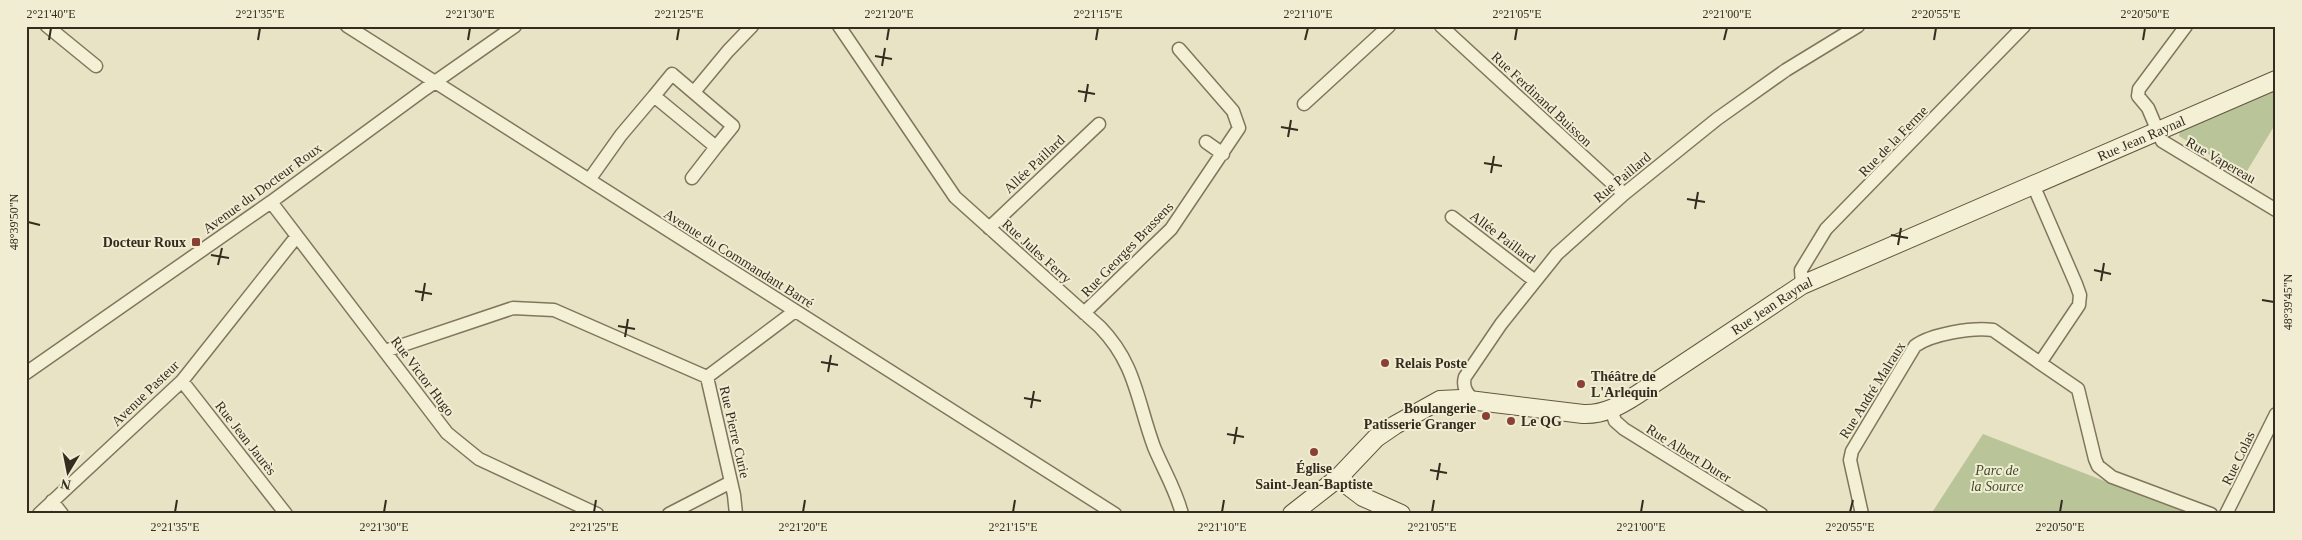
<svg xmlns="http://www.w3.org/2000/svg" width="2302" height="540" viewBox="0 0 2302 540" font-family="'Times New Roman',serif">
	<style>
		.green { fill: #b9c599 }
		.lines { fill: none; stroke-linecap: round; stroke-linejoin: round }
		.street-casing { stroke: #81765d; stroke-width: 15 }
		.secondary-casing { stroke: #635740; stroke-width: 20 }
		.street { stroke: #f4f0d6; stroke-width: 12 }
		.secondary { stroke: #f4f0d6; stroke-width: 18 }
		.ticks { fill: none; stroke: #332c1f; stroke-width: 2 }
		.poi-dot { fill: #894134; stroke: #f1edd3; stroke-width: 2 }
		.labels { text-anchor: middle; stroke-width: 4; stroke-linejoin: round; paint-order: stroke }
		.street-label { font-size: 14px; fill: #332c1f; stroke: #f1edd3 }
		.poi-label { font-size: 14px; font-weight: bold; fill: #332c1f; stroke: #f1edd3; text-anchor: start }
		.park-label { font-size: 14px; font-style: italic; fill: #3e4d28; stroke: #f1edd3 }
		.neatline { fill: none; stroke: #332c1f; stroke-width: 2 }
		.ticks-label { font-size: 12px; text-anchor: middle; fill: #332c1f }
	</style>
	<rect width="100%" height="100%" fill="#e8e3c4"/>
	<path class="green" d="M 2276,88 L 2276,123 L 2244,176 L 2179,136 L 2180,130 Z
		M 1983,434 L 2190,514 L 1931,514 Z"/>
	<g class="lines">
		<defs>
			<path id="street" d="M 47,26 L 96,66
				M 347,26 L 1115,514
				M 839,26 L 955,197 L 1100,327 C 1136,364 1137,401 1154,447 C 1163,469 1176,490 1182,514
				M 1441,26 L 1624,194
				M 2186,26 L 2139,89 L 2138,96 L 2148,108 L 2162,141 L 2276,210
				M 672,74 L 733,126 L 716,147 L 654,96 Z
				M 694,92 L 728,51 L 752,26
				M 1304,104 L 1389,26
				M 1206,142 L 1223,154
				M 692,178 L 716,147
				M 589,180 L 621,135 L 654,96
				M 271,202 L 447,433 L 479,459 L 597,514
				M 1452,217 L 1535,281
				M 989,228 L 1099,124
				M 1802,285 L 1801,270 L 1826,229 L 2024,26
				M 1084,313 L 1171,229 L 1239,128 L 1233,111 L 1179,49
				M 385,351 L 513,308 L 554,310 L 707,377
				M 2040,363 L 2078,389 L 2095,459 L 2098,466 L 2112,477 L 2211,514
				M 26,373 L 271,202 L 425,89 L 515,26
				M 182,381 L 286,514
				M 1473,400 C 1467,393 1462,387 1465,377 L 1501,324 L 1557,254 L 1624,194 L 1717,119 L 1786,70 L 1858,26
				M 1611,409 L 1615,421 L 1624,429 L 1761,514
				M 52,501 L 62,514
				M 39,514 L 182,381 L 297,236
				M 669,514 L 731,482
				M 736,514 L 734,495 L 707,377 L 795,311
				M 1862,514 L 1850,460 L 1852,451 L 1915,346 C 1931,334 1973,327 1993,330 L 2040,363 L 2079,305 L 2080,295 L 2076,284 L 2034,187
				M 2226,514 L 2276,414"/>
			<g id="secondary">
				<path d="M 1338,478 L 1363,497 L 1401,514"/>
				<path id="s1" d="M 1292,514 L 1338,478 L 1376,438 L 1395,425 L 1440,400 L 1461,399 L 1583,414 C 1604,415 1621,405 1638,394 L 1802,285 L 2276,80"/>
			</g>
		</defs>
		<use href="#street" class="street-casing"/>
		<use href="#secondary" class="secondary-casing"/>
		<use href="#street" class="street"/>
		<use href="#secondary" class="secondary"/>
	</g>
	<path class="ticks" d="M 49,40 L 51,28M 258,40 L 260,28M 468,40 L 470,28M 677,40 L 679,28M 887,40 L 889,28M 1096,40 L 1098,28M 1305,40 L 1308,28M 1515,40 L 1517,28M 1724,40 L 1727,28M 1934,40 L 1936,28M 2143,40 L 2145,28M 875,56 L 892,59M 882,66 L 885,48M 1078,91 L 1095,94M 1085,102 L 1088,84M 1281,127 L 1298,130M 1288,137 L 1291,120M 1484,163 L 1502,166M 1491,173 L 1494,156M 1687,199 L 1705,202M 1695,209 L 1698,192M 28,222 L 40,225M 1891,235 L 1908,238M 1898,245 L 1901,228M 211,255 L 229,258M 218,265 L 222,248M 2094,270 L 2111,274M 2101,281 L 2104,263M 415,291 L 432,294M 2262,300 L 2274,302M 422,301 L 425,283M 618,326 L 635,329M 625,337 L 628,319M 821,362 L 838,365M 828,372 L 831,355M 1024,398 L 1041,401M 1031,408 L 1034,391M 1227,434 L 1244,437M 1234,444 L 1237,427M 1430,470 L 1447,473M 1437,480 L 1440,463M 175,512 L 177,500M 384,512 L 386,500M 594,512 L 596,500M 803,512 L 805,500M 1013,512 L 1015,500M 1222,512 L 1224,500M 1432,512 L 1434,500M 1641,512 L 1643,500M 1850,512 L 1853,500M 2060,512 L 2062,500"/>
	<g class="poi-dot">
		<rect x="191" y="237" width="10" height="10" rx="2.5"/>
		<circle cx="1385" cy="363" r="5"/>
		<circle cx="1581" cy="384" r="5"/>
		<circle cx="1486" cy="416" r="5"/>
		<circle cx="1511" cy="421" r="5"/>
		<circle cx="1314" cy="452" r="5"/>
	</g>
	<g class="labels">
		<g class="street-label">
			<text transform="translate(1542 99) rotate(43)" y="5">Rue Ferdinand Buisson</text>
			<text dy="5" stroke="none"><textPath href="#s1" startOffset="958">Rue Jean Raynal</textPath></text>
			<text transform="translate(1893 141) rotate(-46)" y="5">Rue de la Ferme</text>
			<text transform="translate(2221 160) rotate(30)" y="5">Rue Vapereau</text>
			<text transform="translate(1034 164) rotate(-43)" y="5">Allée Paillard</text>
			<text transform="translate(1622 177) rotate(-40)" y="5">Rue Paillard</text>
			<text transform="translate(262 188) rotate(-36)" y="5">Avenue du Docteur Roux</text>
			<text transform="translate(1503 237) rotate(37)" y="5">Allée Paillard</text>
			<text transform="translate(1127 249) rotate(-46)" y="5">Rue Georges Brassens</text>
			<text transform="translate(1037 251) rotate(42)" y="5">Rue Jules Ferry</text>
			<text transform="translate(739 258) rotate(32)" y="5">Avenue du Commandant Barré</text>
			<text dy="5" stroke="none"><textPath href="#s1" startOffset="552">Rue Jean Raynal</textPath></text>
			<text transform="translate(423 376) rotate(53)" y="5">Rue Victor Hugo</text>
			<text transform="translate(1872 390) rotate(-58)" y="5">Rue André Malraux</text>
			<text transform="translate(145 393) rotate(-44)" y="5">Avenue Pasteur</text>
			<text transform="translate(735 432) rotate(77)" y="5">Rue Pierre Curie</text>
			<text transform="translate(246 438) rotate(52)" y="5">Rue Jean Jaurès</text>
			<text transform="translate(1689 453) rotate(32)" y="5">Rue Albert Durer</text>
			<text transform="translate(2238 458) rotate(-64)" y="5">Rue Colas</text>
		</g>
		<g class="poi-label">
			<text x="186" y="247" text-anchor="end">Docteur Roux</text>
			<text x="1395" y="368">Relais Poste</text>
			<text x="1591" y="381">Théâtre de<tspan x="1591" dy="16">L'Arlequin</tspan></text>
			<text x="1476" y="413" text-anchor="end">Boulangerie<tspan x="1476" dy="16">Patisserie Granger</tspan></text>
			<text x="1521" y="426">Le QG</text>
			<text x="1314" y="473" text-anchor="middle">Église<tspan x="1314" dy="16">Saint-Jean-Baptiste</tspan></text>
		</g>
		<g class="park-label">
			<text x="1997" y="475">Parc de<tspan x="1997" dy="16">la Source</tspan></text>
		</g>
	</g>
	<rect width="2302" height="540" fill="none" stroke="#f1edd3" stroke-width="55"/>
	<g transform="translate(68 472) rotate(190)" stroke="#f1edd3" stroke-width="4" paint-order="stroke">
	<path d="M0-4L9 19L0 12L-9 19Z" fill="#332c1f"/>
	<text y="-8" font-size="14" font-weight="bold" text-anchor="middle" fill="#332c1f">N</text>
	</g>
	<rect x="28" y="28" width="2246" height="484" class="neatline"/>
	<g class="ticks-label">
		<text x="51" y="18">2°21'40"E</text>
		<text x="260" y="18">2°21'35"E</text>
		<text x="470" y="18">2°21'30"E</text>
		<text x="679" y="18">2°21'25"E</text>
		<text x="889" y="18">2°21'20"E</text>
		<text x="1098" y="18">2°21'15"E</text>
		<text x="1308" y="18">2°21'10"E</text>
		<text x="1517" y="18">2°21'05"E</text>
		<text x="1727" y="18">2°21'00"E</text>
		<text x="1936" y="18">2°20'55"E</text>
		<text x="2145" y="18">2°20'50"E</text>
		<text transform="translate(14 222) rotate(-90)" y="4">48°39'50"N</text>
		<text transform="translate(2288 302) rotate(-90)" y="4">48°39'45"N</text>
		<text x="175" y="531">2°21'35"E</text>
		<text x="384" y="531">2°21'30"E</text>
		<text x="594" y="531">2°21'25"E</text>
		<text x="803" y="531">2°21'20"E</text>
		<text x="1013" y="531">2°21'15"E</text>
		<text x="1222" y="531">2°21'10"E</text>
		<text x="1432" y="531">2°21'05"E</text>
		<text x="1641" y="531">2°21'00"E</text>
		<text x="1850" y="531">2°20'55"E</text>
		<text x="2060" y="531">2°20'50"E</text>
	</g>
</svg>
